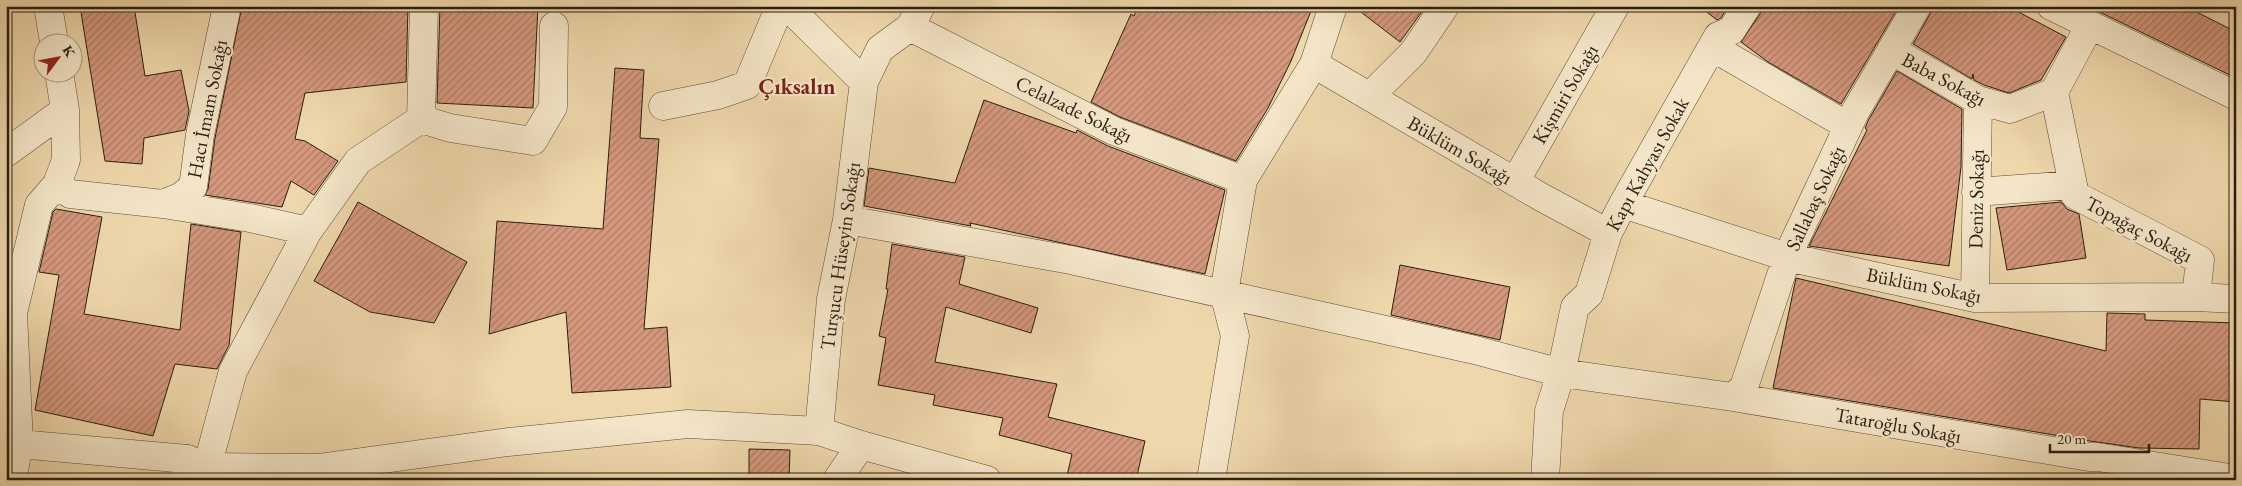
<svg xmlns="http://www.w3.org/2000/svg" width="2242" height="486" viewBox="0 0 2242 486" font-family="'EB Garamond',serif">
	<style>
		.building { fill: url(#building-hatch); stroke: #2a1e13 }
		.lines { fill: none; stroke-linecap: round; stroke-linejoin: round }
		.minor-casing { stroke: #5b4c39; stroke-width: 29 }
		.tertiary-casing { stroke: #5b4c39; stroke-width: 29 }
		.minor { stroke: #f4e5c8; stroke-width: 28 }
		.tertiary { stroke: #f4e5c8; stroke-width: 28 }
		.labels { text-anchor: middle; stroke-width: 4.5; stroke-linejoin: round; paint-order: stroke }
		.street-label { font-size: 20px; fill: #2a1e13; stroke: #f4e5c8 }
		.quarter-label { font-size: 22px; font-weight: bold; fill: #7a1f14; stroke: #f4e5c8 }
	</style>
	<defs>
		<pattern id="building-hatch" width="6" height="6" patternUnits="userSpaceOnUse" patternTransform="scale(1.25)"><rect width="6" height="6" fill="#d5987d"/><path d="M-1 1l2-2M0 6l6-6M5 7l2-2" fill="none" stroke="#ad7b65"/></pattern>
	</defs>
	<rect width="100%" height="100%" fill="#eed7ab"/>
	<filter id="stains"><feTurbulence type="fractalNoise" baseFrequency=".004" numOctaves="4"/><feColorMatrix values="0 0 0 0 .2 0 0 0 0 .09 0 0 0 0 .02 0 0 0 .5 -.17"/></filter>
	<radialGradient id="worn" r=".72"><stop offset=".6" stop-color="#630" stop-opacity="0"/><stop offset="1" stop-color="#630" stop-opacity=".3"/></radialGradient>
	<path class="building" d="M 80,6 L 134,6 L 145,76 L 181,70 L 189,111 L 185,130 L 144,138 L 142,164 L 105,161 Z
		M 242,6 L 408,6 L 406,82 L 305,93 L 295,139 L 305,141 L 338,161 L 314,195 L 291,181 L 282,207 L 205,195 L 208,189 L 215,138 Z
		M 440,6 L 538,6 L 533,108 L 437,103 Z
		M 1138,6 L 1313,6 L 1291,61 L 1268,108 L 1236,161 L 1120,117 L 1091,102 L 1131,14 L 1134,16 Z
		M 1353,6 L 1426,6 L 1400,42 Z
		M 1699,6 L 1728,6 L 1721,18 L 1717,20 Z
		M 1763,6 L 1899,6 L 1841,104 L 1768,62 L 1741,42 L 1760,14 Z
		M 1933,6 L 2007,6 L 2066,37 L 2041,80 L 2009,93 L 1984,85 L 1974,80 L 1973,74 L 1972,79 L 1913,44 L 1930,14 Z
		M 2087,6 L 2185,6 L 2236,32 L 2236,78 Z
		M 615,68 L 644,70 L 640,138 L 659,139 L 644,329 L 667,327 L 671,387 L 572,393 L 566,312 L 489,334 L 497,221 L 603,229 Z
		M 1897,71 L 1962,109 L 1961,167 L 1949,266 L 1809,246 L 1867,130 L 1865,128 L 1869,119 Z
		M 984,100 L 1076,133 L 1077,130 L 1108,146 L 1225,190 L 1205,274 L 970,223 L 971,226 L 864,206 L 869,168 L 955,183 Z
		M 358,202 L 467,262 L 434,323 L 370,312 L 314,281 Z
		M 2061,202 L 2067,209 L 2079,214 L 2086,258 L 2007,270 L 1996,208 Z
		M 56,209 L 102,217 L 84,314 L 180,330 L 191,224 L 241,232 L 229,345 L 217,369 L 175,364 L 153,436 L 35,410 L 59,275 L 39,272 L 53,212 Z
		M 892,244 L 965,257 L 959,284 L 1038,308 L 1031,333 L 946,307 L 935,362 L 1057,384 L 1048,417 L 1145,441 L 1136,480 L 1066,480 L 1072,454 L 999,435 L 1003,418 L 933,405 L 935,395 L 878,385 L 886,338 L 879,336 L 888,289 L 886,289 Z
		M 1400,265 L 1510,287 L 1500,340 L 1391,315 Z
		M 1796,278 L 2106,351 L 2107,313 L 2145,314 L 2145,320 L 2236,323 L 2236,402 L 2200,399 L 2199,449 L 2139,448 L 2090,441 L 1773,388 Z
		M 749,449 L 790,450 L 789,480 L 749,480 Z"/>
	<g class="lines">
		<defs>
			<path id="minor" d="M 48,6 L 54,42
				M 787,6 L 864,82
				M 2051,6 L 2236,96
				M 2090,25 L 2054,92 L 2075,195 L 2200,260 L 2196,297
				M 910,27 L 1114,131 L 1243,180
				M 1712,47 L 1848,126
				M 1891,50 L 1978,100 L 2010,109 L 2054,92
				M 1314,64 L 1541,197 L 1608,233
				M 1370,96 L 1413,53 L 1445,6
				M 663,106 L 718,95 L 747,85 L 780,6
				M 421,119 L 424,6
				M 6,153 L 65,110
				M 1515,182 L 1615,6
				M 57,184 L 70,194 L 163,204 L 180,197 L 193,187 L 200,135 L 227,6
				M 1976,192 L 2073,185
				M 163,204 L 250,218 L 308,231
				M 1623,204 L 1787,257 L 1975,298 L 2196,297 L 2236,299
				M 847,220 L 1071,260 L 1475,350 L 1561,373 L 1733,397 L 2089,457 L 2098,457 L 2236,479
				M 1975,298 L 1978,100
				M 1733,397 L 1744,387 L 1787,257 L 1855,112 L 1917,6
				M 819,431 L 831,299 L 847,220 L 864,82 L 880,49 L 910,27 L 921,6
				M 19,444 L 187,459 L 185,480
				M 207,467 L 233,371 L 308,231 L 358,161 L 421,119 L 450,128 L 533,141 L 553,107 L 554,26
				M 12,480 L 19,444 L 13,313 L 39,205 L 57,184 L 66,160 L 65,110 L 59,72
				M 837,480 L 861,445
				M 1211,480 L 1235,336 L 1224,293 L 1243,180 L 1314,64 L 1333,6
				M 1545,480 L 1549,411 L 1561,373 L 1575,307 L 1589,294 L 1608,233 L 1623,204 L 1718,36 L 1731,31 L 1747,6"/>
			<path id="tertiary" d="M 187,459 L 207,467 L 318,468 L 508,442 L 688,424 L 819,431 L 861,445 L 987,480"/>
		</defs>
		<use href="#minor" class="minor-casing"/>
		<use href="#tertiary" class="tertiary-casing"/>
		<use href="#minor" class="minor"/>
		<use href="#tertiary" class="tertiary"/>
	</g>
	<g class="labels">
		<g class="street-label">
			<text transform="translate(1944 79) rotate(28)" y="7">Baba Sokağı</text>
			<text transform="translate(1565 94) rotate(-60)" y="7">Kişmiri Sokağı</text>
			<text transform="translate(207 109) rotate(-79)" y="7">Hacı İmam Sokağı</text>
			<text transform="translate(1074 109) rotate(26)" y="7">Celalzade Sokağı</text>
			<text transform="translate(1460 150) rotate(30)" y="7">Büklüm Sokağı</text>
			<text transform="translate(1647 164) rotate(-61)" y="7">Kapı Kahyası Sokak</text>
			<text transform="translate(1815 198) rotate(-65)" y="7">Sallabaş Sokağı</text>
			<text transform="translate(1976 199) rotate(-89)" y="7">Deniz Sokağı</text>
			<text transform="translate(2139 229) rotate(28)" y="7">Topağaç Sokağı</text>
			<text transform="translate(840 256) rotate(-82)" y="7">Turşucu Hüseyin Sokağı</text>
			<text transform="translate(1924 285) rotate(11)" y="7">Büklüm Sokağı</text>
			<text transform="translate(1898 425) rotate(10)" y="7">Tataroğlu Sokağı</text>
		</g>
		<g class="quarter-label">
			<text x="797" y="94">Çıksalın</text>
		</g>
	</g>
	<rect width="2242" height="486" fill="none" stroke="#eed7ab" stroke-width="25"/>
	<rect x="8" y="8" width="2227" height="471" fill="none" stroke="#2a1e13" stroke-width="2.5"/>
	<rect x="12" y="12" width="2217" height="461" fill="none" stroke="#2a1e13"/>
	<g transform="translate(58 58) rotate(58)"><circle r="24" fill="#f4e5c8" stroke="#a39580"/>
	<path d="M0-4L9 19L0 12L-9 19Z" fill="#8f2418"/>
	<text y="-8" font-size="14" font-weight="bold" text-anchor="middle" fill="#2a1e13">K</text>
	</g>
	<path d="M2050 444v8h99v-8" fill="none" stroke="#2a1e13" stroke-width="2.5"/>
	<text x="2057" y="444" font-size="15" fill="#2a1e13" stroke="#f4e5c8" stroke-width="4" paint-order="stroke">20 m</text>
	<rect width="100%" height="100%" filter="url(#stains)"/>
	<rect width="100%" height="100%" fill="url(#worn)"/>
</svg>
